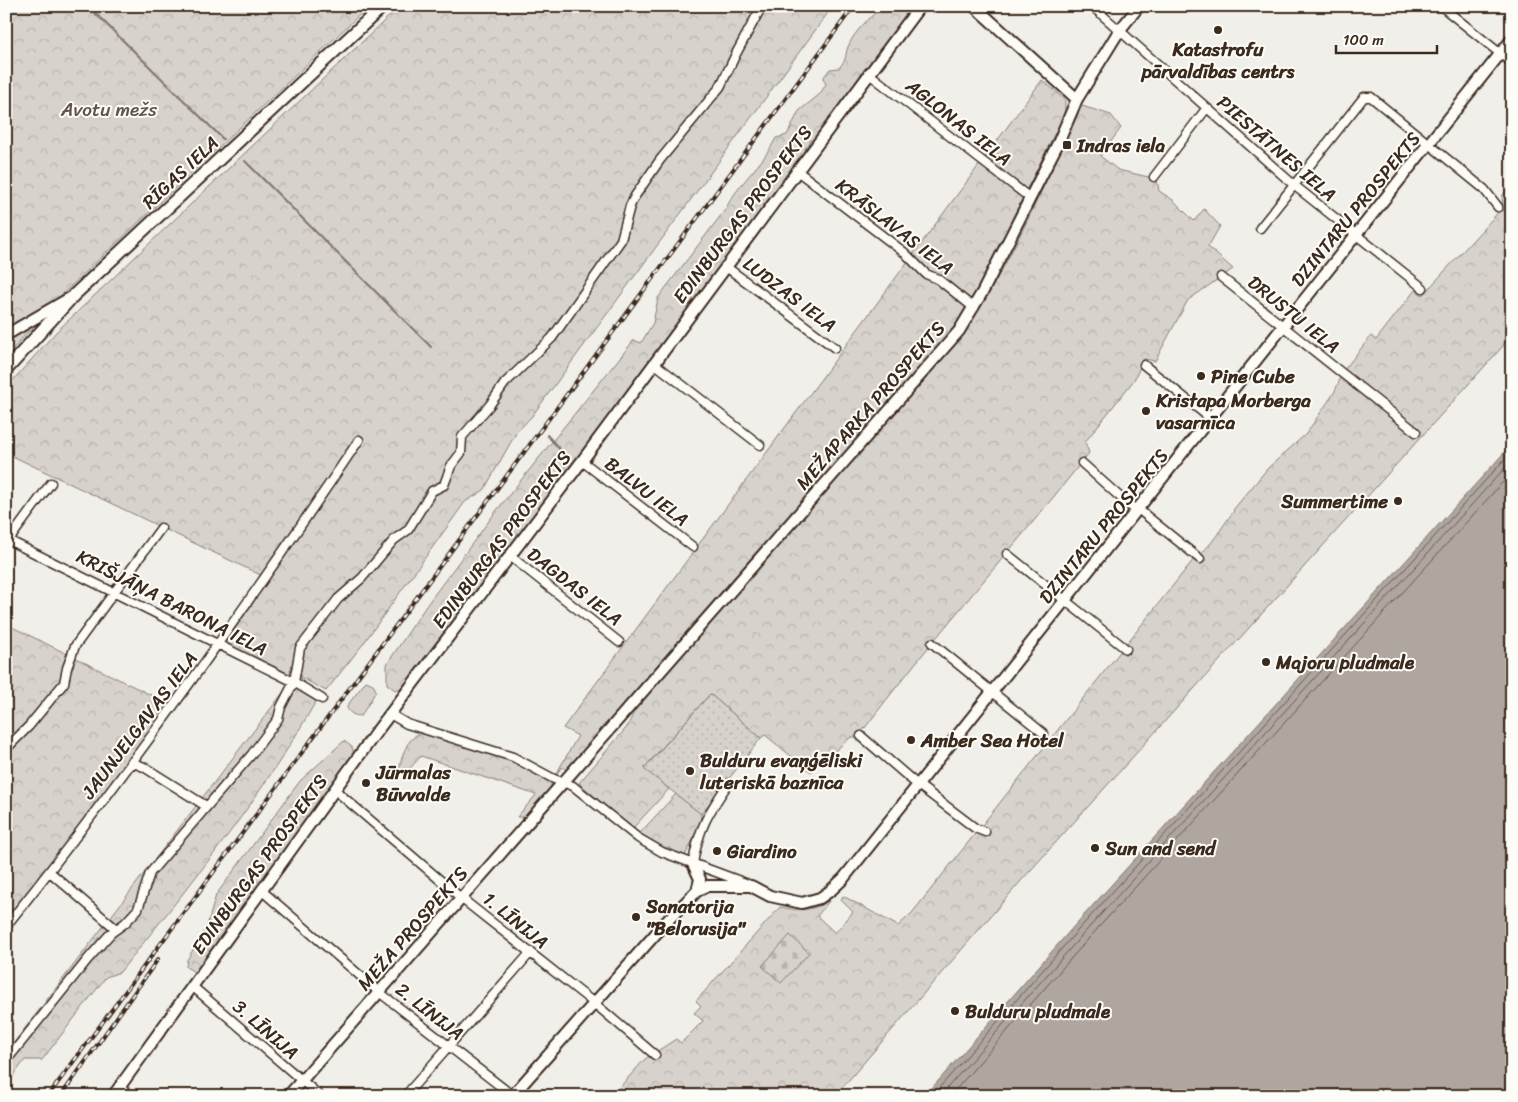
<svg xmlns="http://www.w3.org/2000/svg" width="1518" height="1102" viewBox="0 0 1518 1102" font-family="Sriracha,sans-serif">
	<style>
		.green { fill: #d7d2cc; stroke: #897e75 }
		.forest { fill: url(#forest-crowns); stroke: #897e75 }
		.cemetery { fill: url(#cemetery-stones); stroke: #897e75 }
		.park { fill: url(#park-dots); stroke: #897e75 }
		.water { fill: #aea69f; stroke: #80746b }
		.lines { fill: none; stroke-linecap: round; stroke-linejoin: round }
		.shore { stroke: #695c52; stroke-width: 1 }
		.stream { stroke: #80746b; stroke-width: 2 }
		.street-casing { stroke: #3b2a1e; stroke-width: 11 }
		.secondary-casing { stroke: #3b2a1e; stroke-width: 14 }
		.primary-casing { stroke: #3b2a1e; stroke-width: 15 }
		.street { stroke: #fdfcf7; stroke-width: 8 }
		.secondary { stroke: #fdfcf7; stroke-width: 10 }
		.primary { stroke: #fdfcf7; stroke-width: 11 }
		.rail-casing { stroke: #3b2a1e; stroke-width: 4 }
		.rail { stroke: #fdfcf7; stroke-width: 2; stroke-dasharray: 5.5; stroke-linecap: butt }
		.poi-dot { fill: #3b2a1e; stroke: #fdfcf7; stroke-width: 2 }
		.labels { text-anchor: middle; stroke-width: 4; stroke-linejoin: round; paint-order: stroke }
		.poi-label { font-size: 19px; font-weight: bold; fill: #3b2a1e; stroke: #fdfcf7; text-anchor: start }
		.park-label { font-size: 19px; fill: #62544a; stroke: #fdfcf7 }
		.street-label { font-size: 19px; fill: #3b2a1e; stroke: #fdfcf7 }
	</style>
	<defs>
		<pattern id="forest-crowns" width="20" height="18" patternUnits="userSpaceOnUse" patternTransform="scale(1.25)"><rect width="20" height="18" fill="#d7d2cc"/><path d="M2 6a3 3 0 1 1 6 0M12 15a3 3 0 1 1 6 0" fill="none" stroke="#b9b4af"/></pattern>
		<pattern id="cemetery-stones" width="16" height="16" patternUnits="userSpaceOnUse" patternTransform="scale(1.25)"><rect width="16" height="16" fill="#d7d2cc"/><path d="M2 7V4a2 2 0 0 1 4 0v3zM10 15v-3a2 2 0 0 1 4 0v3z" fill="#b9b4af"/></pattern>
		<pattern id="park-dots" width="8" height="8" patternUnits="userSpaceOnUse" patternTransform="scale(1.25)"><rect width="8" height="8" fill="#d7d2cc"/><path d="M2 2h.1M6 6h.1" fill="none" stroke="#b9b4af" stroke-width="1.8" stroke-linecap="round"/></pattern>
	</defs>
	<rect width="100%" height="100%" fill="#f1efea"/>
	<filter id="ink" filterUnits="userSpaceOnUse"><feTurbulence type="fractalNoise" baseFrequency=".02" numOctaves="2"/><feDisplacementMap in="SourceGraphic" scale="10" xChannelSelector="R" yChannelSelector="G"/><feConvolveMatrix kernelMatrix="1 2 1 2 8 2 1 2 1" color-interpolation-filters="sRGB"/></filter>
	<g filter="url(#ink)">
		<path class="green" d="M 366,681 L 373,684 L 376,691 L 361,716 C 355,716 347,713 347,706 Z"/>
		<path class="forest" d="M 6,6 L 369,6 L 55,301 L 6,357 Z
			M 400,6 L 833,6 L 532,416 L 516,433 L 484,490 L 465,502 L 363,644 L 326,691 L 302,678 L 295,677 L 294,682 L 224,644 L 269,579 L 6,453 L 6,388 L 56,332 Z
			M 882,6 L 913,6 L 581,455 L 406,687 L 395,690 L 387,684 L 387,664 L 426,606 L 497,510 L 634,340 L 641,343 L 653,323 L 658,298 L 725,210 C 738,183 763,165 776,138 L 787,135 L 799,111 L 820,94 L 826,84 L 823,78 L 830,69 L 839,68 C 848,57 844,58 848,47 C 854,31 871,17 882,6 Z
			M 1042,80 L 1065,99 L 1065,113 L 971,302 L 940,347 L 567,770 L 562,767 L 555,776 L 578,736 L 563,728 Z
			M 1082,106 L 1111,115 L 1121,128 L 1100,156 L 1118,170 L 1157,179 L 1159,191 L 1173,200 L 1194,221 L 1204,209 L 1220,226 L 1208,247 L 1233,269 L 1188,300 L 1155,361 L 1144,359 L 1134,380 L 1085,442 L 1089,453 C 1013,549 931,639 858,737 L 851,737 L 811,772 L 765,735 L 761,738 L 710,694 L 644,768 L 669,789 L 632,829 L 579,783 L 627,727 L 636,708 L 954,346 C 1008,273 1042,186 1082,106 Z
			M 1512,183 L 1512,336 L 1021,881 L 835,1096 L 618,1096 L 622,1091 L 619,1088 L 645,1059 L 676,1039 L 681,1043 L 703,1021 L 694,1013 L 701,1006 L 696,1001 L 780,907 C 800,911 813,911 830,900 L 817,916 L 835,933 L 853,912 L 841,900 L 843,896 L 898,926 L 912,913 L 1194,559 C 1212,547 1221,527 1234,511 L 1233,510 L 1268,468 L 1306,434 L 1334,393 L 1344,370 L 1371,336 L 1376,340 L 1415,290 L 1423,295 L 1503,207 L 1502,196 Z
			M 6,624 L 157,698 L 158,702 L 167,709 L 6,926 Z
			M 289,685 L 316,701 C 261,799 190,885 120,972 L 106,977 L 42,1060 L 25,1060 L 6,1085 L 6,1053 Z
			M 420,733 C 453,741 528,760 551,782 L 551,787 L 525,817 L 517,817 L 536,795 L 421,756 L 404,775 L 399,770 C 402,756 406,739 420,733 Z
			M 344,741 L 352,747 L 354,755 L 198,974 L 186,967 L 187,960 L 207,926 L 216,895 L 300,781 Z
			M 676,794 L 701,814 L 700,825 L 684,858 L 639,834 Z"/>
		<path class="cemetery" d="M 790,935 L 809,953 L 781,983 L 762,966 Z"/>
		<path class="park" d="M 710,694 L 761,738 L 701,814 L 644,769 Z"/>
		<path class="water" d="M 1512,444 L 1512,1096 L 925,1096 L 1075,925 Z"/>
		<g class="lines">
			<path class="shore" d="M 932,1096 L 1079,929 L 1512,451
				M 940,1096 L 1084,933 L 1512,460
				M 950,1096 L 1089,938 L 1512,472"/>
			<path class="stream" d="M 88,6 L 223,139
				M 245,161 L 431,347
				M 547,435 L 570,461"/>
			<defs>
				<path id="street" d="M 1092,6 L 1295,186 L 1423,288
					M 1441,6 L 1512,63
					M 868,73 L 1030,198
					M 796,170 L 905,253 L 926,274 L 938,279 L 974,308
					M 1154,177 L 1206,109
					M 1260,228 L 1364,97 L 1371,97 L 1484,189 L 1498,207
					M 725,266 L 835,348
					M 1221,277 L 1416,432
					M 654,363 L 760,445
					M 1144,365 L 1211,419
					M 582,461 L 693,547
					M 1082,463 L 1130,506 L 1138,509 L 1200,559
					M 6,539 L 294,682 L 322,699
					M 9,540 L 51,483
					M 1007,554 L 1126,649
					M 510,556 L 619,642
					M 932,643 L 1043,733
					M 390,714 L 407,724 L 513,757 L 554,779 L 573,786 L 638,838 L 662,852 L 748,884
					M 861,736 L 913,781 L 975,828 L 985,832
					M 6,749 L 29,726 L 64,683 L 67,668 L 75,646 L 161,528
					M 131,762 L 144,767 L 206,806
					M 335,790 L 461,898 L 594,1003 L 655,1055
					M 693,864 C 698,829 709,812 728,784
					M 50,872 L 116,929
					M 261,890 L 379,992 L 513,1096
					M 6,926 C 131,770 247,606 359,440
					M 192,986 L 320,1096
					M 6,1061 L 88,959 L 111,933 L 125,923 L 138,909 L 150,873 L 252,754 L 278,719 L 281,707 L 294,682 L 300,648 L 338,599 L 362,578 L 394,540 L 408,530 L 432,491 L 444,485 L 451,466 L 461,453 L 462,437 L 489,406 L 505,383 L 552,338 L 621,240 L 630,206 L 635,196 L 660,160 L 720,87 L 737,52 L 762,6
					M 119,1086 L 131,1096
					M 405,1096 L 531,952"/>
				<path id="secondary" d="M 974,6 L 1077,99
					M 6,335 L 68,299
					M 693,864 L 700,879 L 697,891
					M 113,1096 L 377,731 L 582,461 L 920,6
					M 288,1096 L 959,331 L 983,291 L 1059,141 L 1077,99 L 1119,31 L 1139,6
					M 512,1096 L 668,920 L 697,891 L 707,886 L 751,886 L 770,896 L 802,903 L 820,898 L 830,891 L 843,879 L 1512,39"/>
				<path id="primary" d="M 6,370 L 73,296 L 383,6"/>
			</defs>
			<use href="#street" class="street-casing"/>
			<use href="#secondary" class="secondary-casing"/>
			<use href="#primary" class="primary-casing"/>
			<use href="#street" class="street"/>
			<use href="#secondary" class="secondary"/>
			<use href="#primary" class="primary"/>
			<defs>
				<path id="rail" d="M 48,1096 L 854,6
					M 61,1096 L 158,959"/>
			</defs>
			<use href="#rail" class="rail-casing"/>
			<use href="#rail" class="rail"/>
		</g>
	</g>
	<g class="poi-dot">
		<circle cx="1218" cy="30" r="5"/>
		<rect x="1062" y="140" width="10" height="10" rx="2.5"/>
		<circle cx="1201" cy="376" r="5"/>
		<circle cx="1146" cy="411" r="5"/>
		<circle cx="1398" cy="501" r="5"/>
		<circle cx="1266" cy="662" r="5"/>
		<circle cx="911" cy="740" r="5"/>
		<circle cx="690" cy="771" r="5"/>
		<circle cx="366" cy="783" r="5"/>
		<circle cx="1095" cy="848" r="5"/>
		<circle cx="717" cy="851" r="5"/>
		<circle cx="636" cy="917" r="5"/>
		<circle cx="955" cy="1011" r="5"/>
	</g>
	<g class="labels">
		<g class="poi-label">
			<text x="1218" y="56" text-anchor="middle">Katastrofu<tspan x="1218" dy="22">pārvaldības centrs</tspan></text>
			<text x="1077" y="152">Indras iela</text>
			<text x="1211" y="383">Pine Cube</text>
			<text x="1156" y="407">Kristapa Morberga<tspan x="1156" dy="22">vasarnīca</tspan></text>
			<text x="1388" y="508" text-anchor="end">Summertime</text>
			<text x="1276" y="669">Majoru pludmale</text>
			<text x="921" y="747">Amber Sea Hotel</text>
			<text x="700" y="767">Bulduru evaņģēliski<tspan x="700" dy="22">luteriskā baznīca</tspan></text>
			<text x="376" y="779">Jūrmalas<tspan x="376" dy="22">Būvvalde</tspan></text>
			<text x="1105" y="855">Sun and send</text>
			<text x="727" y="858">Giardino</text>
			<text x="646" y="913">Sanatorija<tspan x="646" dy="22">"Belorusija"</tspan></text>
			<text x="965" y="1018">Bulduru pludmale</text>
		</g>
		<g class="park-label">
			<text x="109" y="116">Avotu mežs</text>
		</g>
		<g class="street-label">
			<text transform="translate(959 122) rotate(38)" y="7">AGLONAS IELA</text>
			<text transform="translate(1277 148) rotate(41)" y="7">PIESTĀTNES IELA</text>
			<text transform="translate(180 172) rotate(-43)" y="7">RĪGAS IELA</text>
			<text transform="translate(1355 209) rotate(-51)" y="7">DZINTARU PROSPEKTS</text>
			<text transform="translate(742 214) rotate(-53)" y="7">EDINBURGAS PROSPEKTS</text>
			<text transform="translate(895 226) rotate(38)" y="7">KRĀSLAVAS IELA</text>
			<text transform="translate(790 294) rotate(37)" y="7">LUDZAS IELA</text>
			<text transform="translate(1294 314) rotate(39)" y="7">DRUSTU IELA</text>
			<text transform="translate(870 405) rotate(-49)" y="7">MEŽAPARKA PROSPEKTS</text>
			<text transform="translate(647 491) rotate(38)" y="7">BALVU IELA</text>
			<text transform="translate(1103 526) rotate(-51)" y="7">DZINTARU PROSPEKTS</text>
			<text transform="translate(501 539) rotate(-53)" y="7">EDINBURGAS PROSPEKTS</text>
			<text transform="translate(575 586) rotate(38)" y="7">DAGDAS IELA</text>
			<text transform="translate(172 602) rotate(27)" y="7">KRIŠJĀŅA BARONA IELA</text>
			<text transform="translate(139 725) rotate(-53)" y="7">JAUNJELGAVAS IELA</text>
			<text transform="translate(259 864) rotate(-54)" y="7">EDINBURGAS PROSPEKTS</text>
			<text transform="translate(516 920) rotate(39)" y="7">1. LĪNIJA</text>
			<text transform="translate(412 928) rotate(-49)" y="7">MEŽA PROSPEKTS</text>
			<text transform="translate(430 1011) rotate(38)" y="7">2. LĪNIJA</text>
			<text transform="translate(266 1029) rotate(41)" y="7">3. LĪNIJA</text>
		</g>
	</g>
	<rect width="1518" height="1102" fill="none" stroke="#fdfcf7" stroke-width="25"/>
	<rect x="12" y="12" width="1493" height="1077" fill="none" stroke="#3b2a1e" stroke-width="2" filter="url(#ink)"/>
	<path d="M1336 45v8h101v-8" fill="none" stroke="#3b2a1e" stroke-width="2.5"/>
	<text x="1343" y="45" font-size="15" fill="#3b2a1e" stroke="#fdfcf7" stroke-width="4" paint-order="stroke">100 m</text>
</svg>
